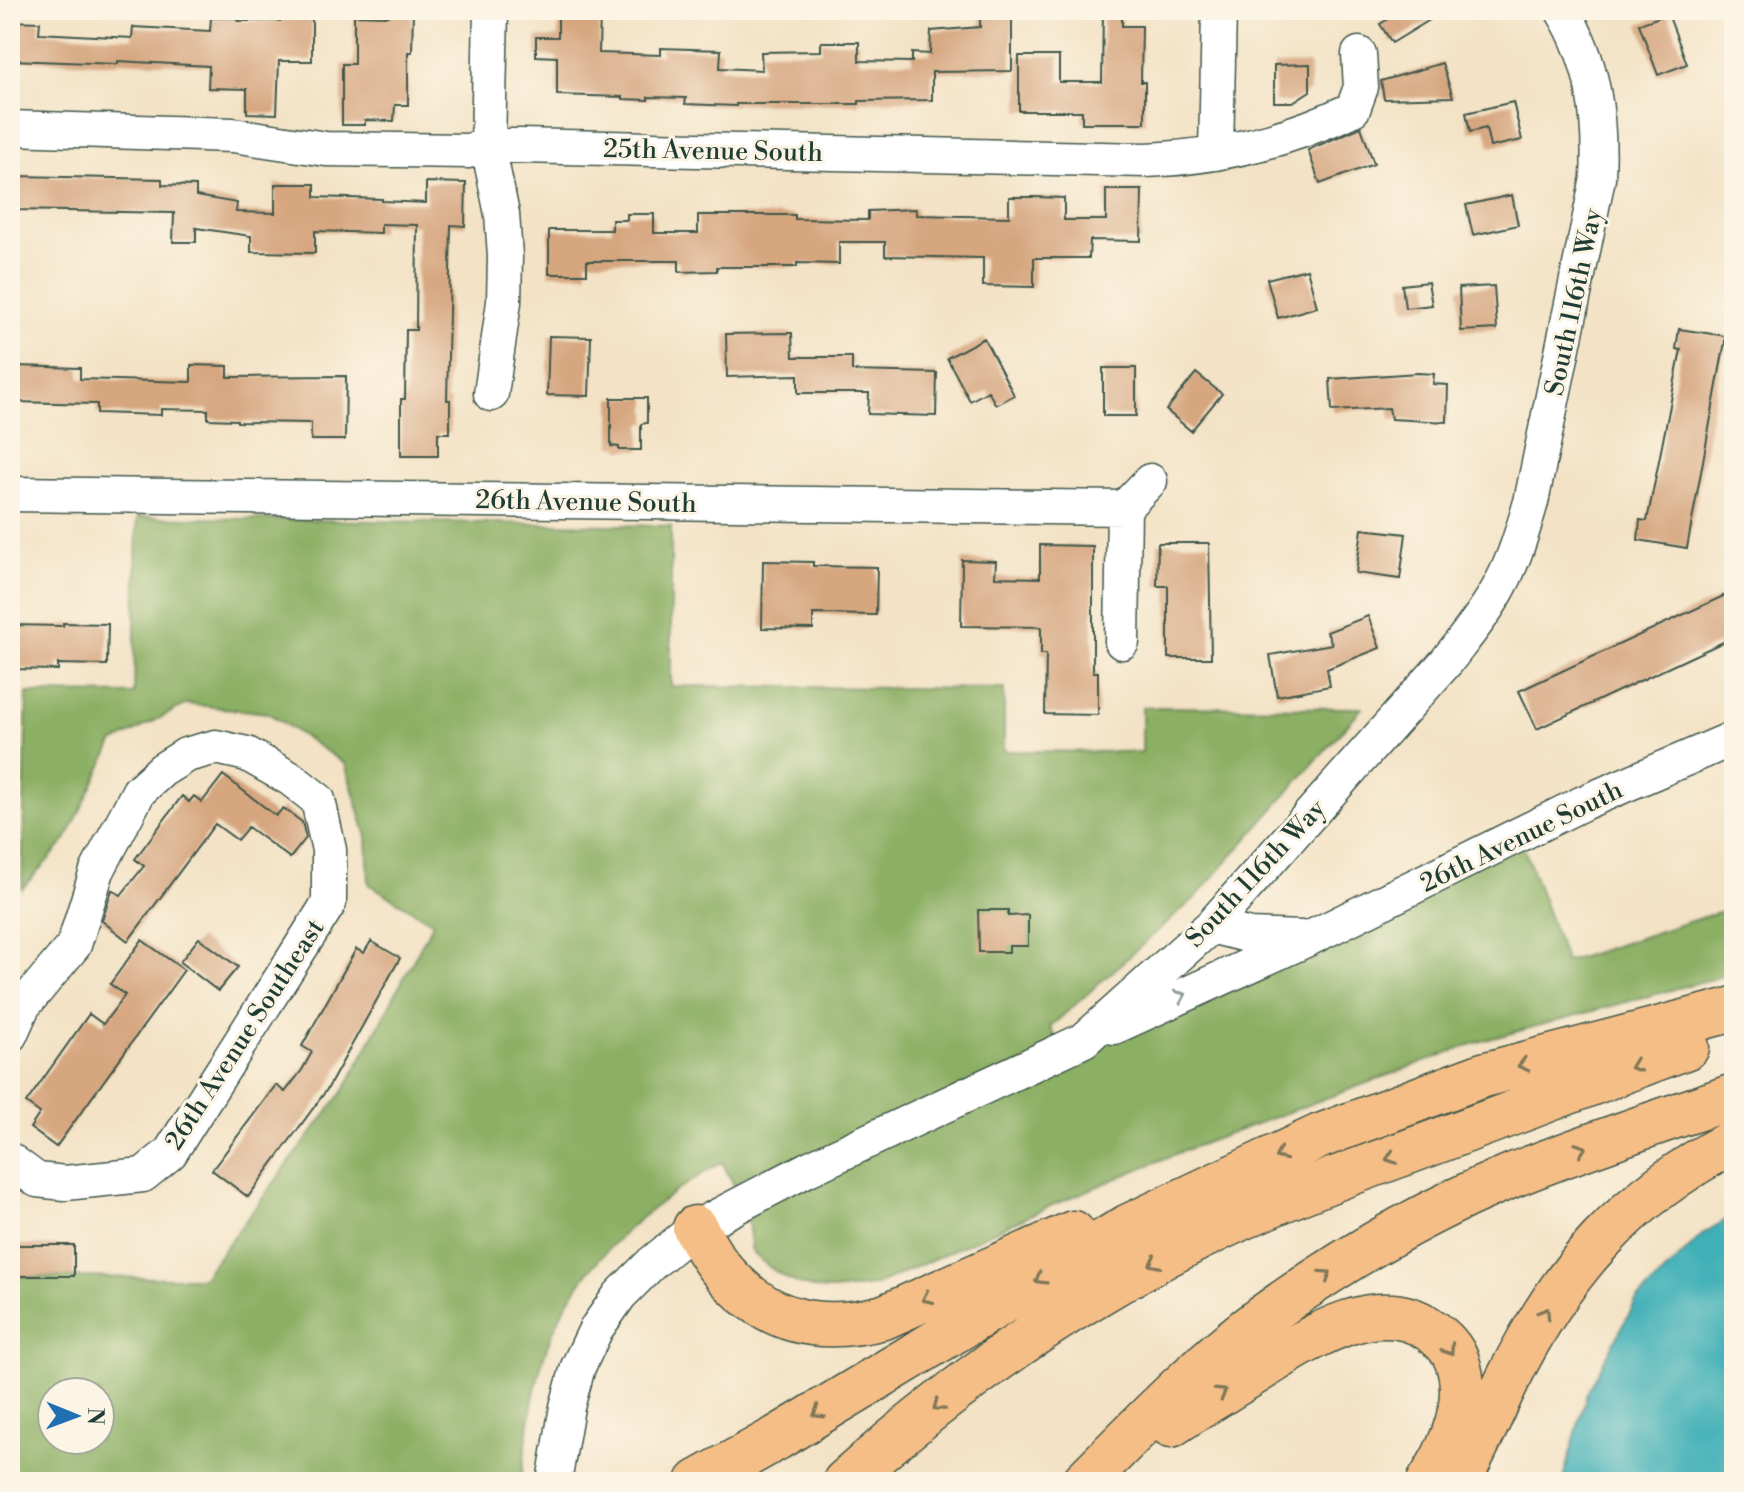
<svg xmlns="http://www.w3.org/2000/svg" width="1744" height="1492" viewBox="0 0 1744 1492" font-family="'Libre Bodoni',serif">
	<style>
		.forest { fill: #8baf63; stroke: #55764c; stroke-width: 2; fill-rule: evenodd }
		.water { fill: #3fb0b7; stroke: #2f7676; stroke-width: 2 }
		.building { fill: #d6a67f }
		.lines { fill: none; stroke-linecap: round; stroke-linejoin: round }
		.minor-casing { stroke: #3f564a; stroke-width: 37 }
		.highway-casing { stroke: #3f564a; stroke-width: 47 }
		.minor { stroke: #fff; stroke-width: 34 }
		.highway { stroke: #f5be86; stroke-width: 44 }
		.oneway { stroke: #8f9e9a }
		.oneway2 { stroke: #7f7759 }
		.labels { text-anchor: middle; stroke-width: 6; stroke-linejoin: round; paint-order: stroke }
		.street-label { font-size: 26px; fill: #1f3d34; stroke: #fcf5e5 }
	</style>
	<rect width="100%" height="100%" fill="#fcf5e5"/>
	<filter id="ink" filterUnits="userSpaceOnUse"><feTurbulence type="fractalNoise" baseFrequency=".0125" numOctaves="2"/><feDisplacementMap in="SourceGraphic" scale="16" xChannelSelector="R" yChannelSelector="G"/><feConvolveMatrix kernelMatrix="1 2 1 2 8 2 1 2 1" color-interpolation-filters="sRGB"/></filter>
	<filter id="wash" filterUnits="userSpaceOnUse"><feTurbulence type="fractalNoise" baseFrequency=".006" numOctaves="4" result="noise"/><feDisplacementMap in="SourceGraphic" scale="32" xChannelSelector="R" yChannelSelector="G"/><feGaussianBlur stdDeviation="1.8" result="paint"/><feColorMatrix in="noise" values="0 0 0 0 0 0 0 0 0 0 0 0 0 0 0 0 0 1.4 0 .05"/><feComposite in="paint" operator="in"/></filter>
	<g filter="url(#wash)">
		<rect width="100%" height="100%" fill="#f3e2c5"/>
		<path class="forest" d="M 137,517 L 671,526 L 671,686 L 1004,689 L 1004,751 L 1142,752 L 1142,707 L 1362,708 L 1196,897 L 1050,1027 L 1066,1058 L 1522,843 L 1566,962 L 1734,907 L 1734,973 L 1478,1042 L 1175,1154 L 1043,1209 L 879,1284 C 824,1297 793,1291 752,1252 L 746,1208 L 722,1162 C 649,1204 578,1262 548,1344 C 532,1388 527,1436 521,1482 L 10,1482 L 10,1277 L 202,1278 L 345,1089 L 433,923 L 369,884 L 367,837 L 345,764 L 268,713 L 186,704 L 113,743 L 66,840 L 22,889 L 27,693 L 134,694 ZM 52,1392 L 100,1392 L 100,1440 L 52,1440 Z"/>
		<path class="water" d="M 1734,1215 L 1734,1482 L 1562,1482 L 1587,1393 L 1636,1301 L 1704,1233 Z"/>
		<g id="blocks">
			<path class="building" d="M 280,10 L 312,10 L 312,61 L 279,61 L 277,114 L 247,113 L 247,89 L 208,88 L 209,66 L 118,61 L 118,64 L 10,60 L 10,21 L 40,22 L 39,33 L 132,38 L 133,27 L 210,31 L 211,18 L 238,18 L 238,21 L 280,21 Z
				M 388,10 L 413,10 L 412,52 L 408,52 L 408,105 L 395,105 L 394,121 L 365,120 L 365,125 L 342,125 L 342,64 L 354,64 L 354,15 L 388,16 Z
				M 558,10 L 600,10 L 599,53 L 661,55 L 661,48 L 721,50 L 720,68 L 762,70 L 761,52 L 821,51 L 821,42 L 859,42 L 859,61 L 912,62 L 912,53 L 930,54 L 931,31 L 980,27 L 980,10 L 1012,10 L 1012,71 L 932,72 L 932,100 L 859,101 L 859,104 L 736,104 L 736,106 L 685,104 L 686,98 L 648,97 L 648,100 L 623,99 L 623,97 L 557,95 L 557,57 L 536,56 L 536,37 L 558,37 Z
				M 1103,10 L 1122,10 L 1122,26 L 1142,26 L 1141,82 L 1145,82 L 1145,123 L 1082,123 L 1082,111 L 1019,111 L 1019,56 L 1059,56 L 1059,82 L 1102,82 Z
				M 1403,10 L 1446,10 L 1392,43 L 1380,24 Z
				M 1668,14 L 1687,64 L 1658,75 L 1639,24 Z
				M 1442,63 L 1453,97 L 1384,99 L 1381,81 Z
				M 1310,64 L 1310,91 L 1293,102 L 1274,102 L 1274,65 Z
				M 1513,102 L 1522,140 L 1490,147 L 1486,128 L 1470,132 L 1466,113 Z
				M 1361,127 L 1374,164 L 1320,184 L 1308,150 Z
				M 16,176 L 162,179 L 162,185 L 196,186 L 196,196 L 237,203 L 236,212 L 275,213 L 275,184 L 315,184 L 315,197 L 382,199 L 382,201 L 426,203 L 426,182 L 466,183 L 465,226 L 451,225 L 447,400 L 450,400 L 450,433 L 438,433 L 438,456 L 401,456 L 401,399 L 405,399 L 406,330 L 416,330 L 417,225 L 381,224 L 381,233 L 315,231 L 315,253 L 251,252 L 251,236 L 196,228 L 196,242 L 173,242 L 174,213 L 15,210 Z
				M 1106,190 L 1142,190 L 1141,241 L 1090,240 L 1089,258 L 1034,258 L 1034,287 L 983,286 L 983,258 L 885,256 L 885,242 L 839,242 L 839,264 L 797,263 L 797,267 L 717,267 L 717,271 L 679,272 L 679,261 L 587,261 L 587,274 L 549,274 L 549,230 L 612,230 L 612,220 L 627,220 L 627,214 L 654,214 L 654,233 L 698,233 L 698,215 L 795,215 L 795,219 L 868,220 L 868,211 L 916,209 L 916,215 L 1009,217 L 1009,197 L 1034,197 L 1064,198 L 1064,220 L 1106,220 Z
				M 1512,195 L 1518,225 L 1473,235 L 1466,205 Z
				M 1307,269 L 1317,307 L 1278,318 L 1267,279 Z
				M 1428,282 L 1432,305 L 1405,308 L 1402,285 Z
				M 1494,286 L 1497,329 L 1461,331 L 1459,288 Z
				M 1679,329 L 1726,336 L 1687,548 L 1638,540 L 1640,520 L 1647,521 L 1681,350 L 1676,349 Z
				M 792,333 L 793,357 L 852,357 L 852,371 L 937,373 L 936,416 L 868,414 L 869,393 L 798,393 L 798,375 L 727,377 L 726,334 Z
				M 549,336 L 591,337 L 589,396 L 547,395 Z
				M 984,338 L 1014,395 L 996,405 L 988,391 L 970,401 L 947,358 Z
				M 191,365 L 228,366 L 228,377 L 346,376 L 345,440 L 311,440 L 311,423 L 237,422 L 237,420 L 208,419 L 208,410 L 161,409 L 161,415 L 97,413 L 97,404 L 15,402 L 16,366 L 80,368 L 80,379 L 191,382 Z
				M 1103,368 L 1136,368 L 1136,416 L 1103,416 Z
				M 1196,373 L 1222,394 L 1191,431 L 1166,410 Z
				M 1418,373 L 1434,374 L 1433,384 L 1448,385 L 1447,422 L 1391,419 L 1389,408 L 1332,411 L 1330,379 Z
				M 611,398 L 647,398 L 647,423 L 641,424 L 641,450 L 619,450 L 619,447 L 611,446 Z
				M 1362,529 L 1406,534 L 1400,579 L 1356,573 Z
				M 1158,543 L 1209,543 L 1211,658 L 1168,658 L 1168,586 L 1157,586 Z
				M 1040,545 L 1093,546 L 1093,672 L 1098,672 L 1098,715 L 1045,714 L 1046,654 L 1041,654 L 1041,627 L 961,626 L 962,560 L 996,561 L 995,577 L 1040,578 Z
				M 763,561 L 813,562 L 813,566 L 877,567 L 876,615 L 813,614 L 813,629 L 762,628 Z
				M 1734,591 L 1734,637 L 1537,729 L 1519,691 Z
				M 1368,616 L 1380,648 L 1327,669 L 1330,686 L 1277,696 L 1270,655 L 1332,644 L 1327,632 Z
				M 63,623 L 108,624 L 107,665 L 58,664 L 58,670 L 10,669 L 10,625 L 63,626 Z
				M 223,775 L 276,816 L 283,808 L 302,822 L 306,838 L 290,858 L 248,827 L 237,840 L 215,824 L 128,941 L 102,921 L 112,890 L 121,895 L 144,866 L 135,859 L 182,796 L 189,802 L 194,796 L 202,802 Z
				M 978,910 L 1008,910 L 1008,916 L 1028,915 L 1028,946 L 1009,946 L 1009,952 L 979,952 Z
				M 199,938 L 238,967 L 218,991 L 180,962 Z
				M 142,940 L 184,970 L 56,1147 L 30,1128 L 40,1113 L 26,1103 L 89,1014 L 103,1024 L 125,995 L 110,984 Z
				M 371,941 L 400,958 L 328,1088 L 248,1197 L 212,1170 L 276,1085 L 285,1092 L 302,1070 L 312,1052 L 302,1046 L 356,949 L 364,953 Z
				M 10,1245 L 74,1245 L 74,1276 L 10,1276 Z"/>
		</g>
	</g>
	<g filter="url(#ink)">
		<use href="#blocks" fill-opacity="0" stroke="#3f564a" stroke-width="2"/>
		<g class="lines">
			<defs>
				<path id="minor" d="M 491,10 L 488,146 L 502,214 L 505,256 L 504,302 L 491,394
					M 10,128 L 233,135 L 326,149 L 468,151 L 488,146 L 520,146 L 1146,160 C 1219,157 1287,141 1353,109 L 1361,87 L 1359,54
					M 1216,153 L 1219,10
					M 10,494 L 1124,508 L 1150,481
					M 1122,642 L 1124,508
					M 1211,926 L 1250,936 L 1301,938
					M 1114,1027 L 1310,938 L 1583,803 L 1734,738
					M 10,1035 L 23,1006 L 74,945 L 97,871 L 139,791 L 162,770 L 186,755 L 216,747 L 247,754 L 291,779 L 318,800 L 329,850 L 329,903 L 170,1153 L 143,1175 L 65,1183 L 37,1180 L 10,1160
					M 554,1482 L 567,1407 L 578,1367 L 596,1329 L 620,1295 L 652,1263 L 695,1228 L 808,1169 L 1084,1040 L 1211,926 L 1447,661 C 1466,636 1487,611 1501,584 C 1515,558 1523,529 1531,502 L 1598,178 C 1601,119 1594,61 1562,10"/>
				<path id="highway" d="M 695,1228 C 703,1242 711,1258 722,1270 C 767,1323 819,1334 884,1317 L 1073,1233
					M 1171,1425 C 1198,1407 1226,1390 1254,1373 C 1301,1344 1374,1291 1429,1329 C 1441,1337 1452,1347 1457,1361 C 1472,1403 1451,1448 1429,1482
					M 1459,1480 C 1477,1447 1491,1414 1507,1381 C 1561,1271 1625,1198 1734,1141
					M 698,1482 L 777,1438 L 1129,1226 L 1320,1136 L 1483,1075 L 1734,1009
					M 845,1482 C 963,1376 1097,1284 1241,1218 C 1302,1190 1364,1168 1427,1145 C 1514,1113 1600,1080 1687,1047
					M 1084,1482 C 1140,1426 1199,1364 1263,1317 C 1339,1262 1423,1212 1511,1176 C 1584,1146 1659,1122 1734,1096"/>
			</defs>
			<use href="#minor" class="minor-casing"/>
			<use href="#highway" class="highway-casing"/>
			<use href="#minor" class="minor"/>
			<use href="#highway" class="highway"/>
		</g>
		<defs><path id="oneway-chevron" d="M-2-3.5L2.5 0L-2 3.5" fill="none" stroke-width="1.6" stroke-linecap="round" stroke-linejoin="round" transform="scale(2)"/></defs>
		<use class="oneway" href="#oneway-chevron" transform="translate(1181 996) rotate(-24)"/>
		<g class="oneway2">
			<use href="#oneway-chevron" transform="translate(1523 1065) rotate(165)"/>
			<use href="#oneway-chevron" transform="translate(1635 1066) rotate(159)"/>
			<use href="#oneway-chevron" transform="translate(1581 1149) rotate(-19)"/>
			<use href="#oneway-chevron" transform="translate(1280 1155) rotate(155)"/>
			<use href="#oneway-chevron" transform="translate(1391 1158) rotate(161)"/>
			<use href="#oneway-chevron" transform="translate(1154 1263) rotate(153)"/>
			<use href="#oneway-chevron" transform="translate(1326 1275) rotate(-34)"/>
			<use href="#oneway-chevron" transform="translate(1040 1279) rotate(149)"/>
			<use href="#oneway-chevron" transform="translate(927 1298) rotate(155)"/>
			<use href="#oneway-chevron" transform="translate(1545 1313) rotate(-58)"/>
			<use href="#oneway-chevron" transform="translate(1449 1350) rotate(56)"/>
			<use href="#oneway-chevron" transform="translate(1221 1393) rotate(-31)"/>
			<use href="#oneway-chevron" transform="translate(938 1406) rotate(143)"/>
			<use href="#oneway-chevron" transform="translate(818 1413) rotate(148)"/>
		</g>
	</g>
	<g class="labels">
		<g class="street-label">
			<text transform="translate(713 150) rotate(1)" y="9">25th Avenue South</text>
			<text transform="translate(1573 302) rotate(-78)" y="9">South 116th Way</text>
			<text transform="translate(586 501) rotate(1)" y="9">26th Avenue South</text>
			<text transform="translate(1521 836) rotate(-26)" y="9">26th Avenue South</text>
			<text transform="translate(1255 873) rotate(-47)" y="9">South 116th Way</text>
			<text transform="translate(244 1034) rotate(-57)" y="9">26th Avenue Southeast</text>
		</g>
	</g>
	<rect width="1744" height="1492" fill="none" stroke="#fcf5e5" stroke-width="40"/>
	<g transform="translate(76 1416) rotate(91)"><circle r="38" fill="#fcf5e5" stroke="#a4ab9e" stroke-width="2"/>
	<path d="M0-6L14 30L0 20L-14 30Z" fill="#1f6fb2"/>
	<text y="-12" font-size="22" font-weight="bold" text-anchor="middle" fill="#1f3d34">N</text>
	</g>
</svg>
